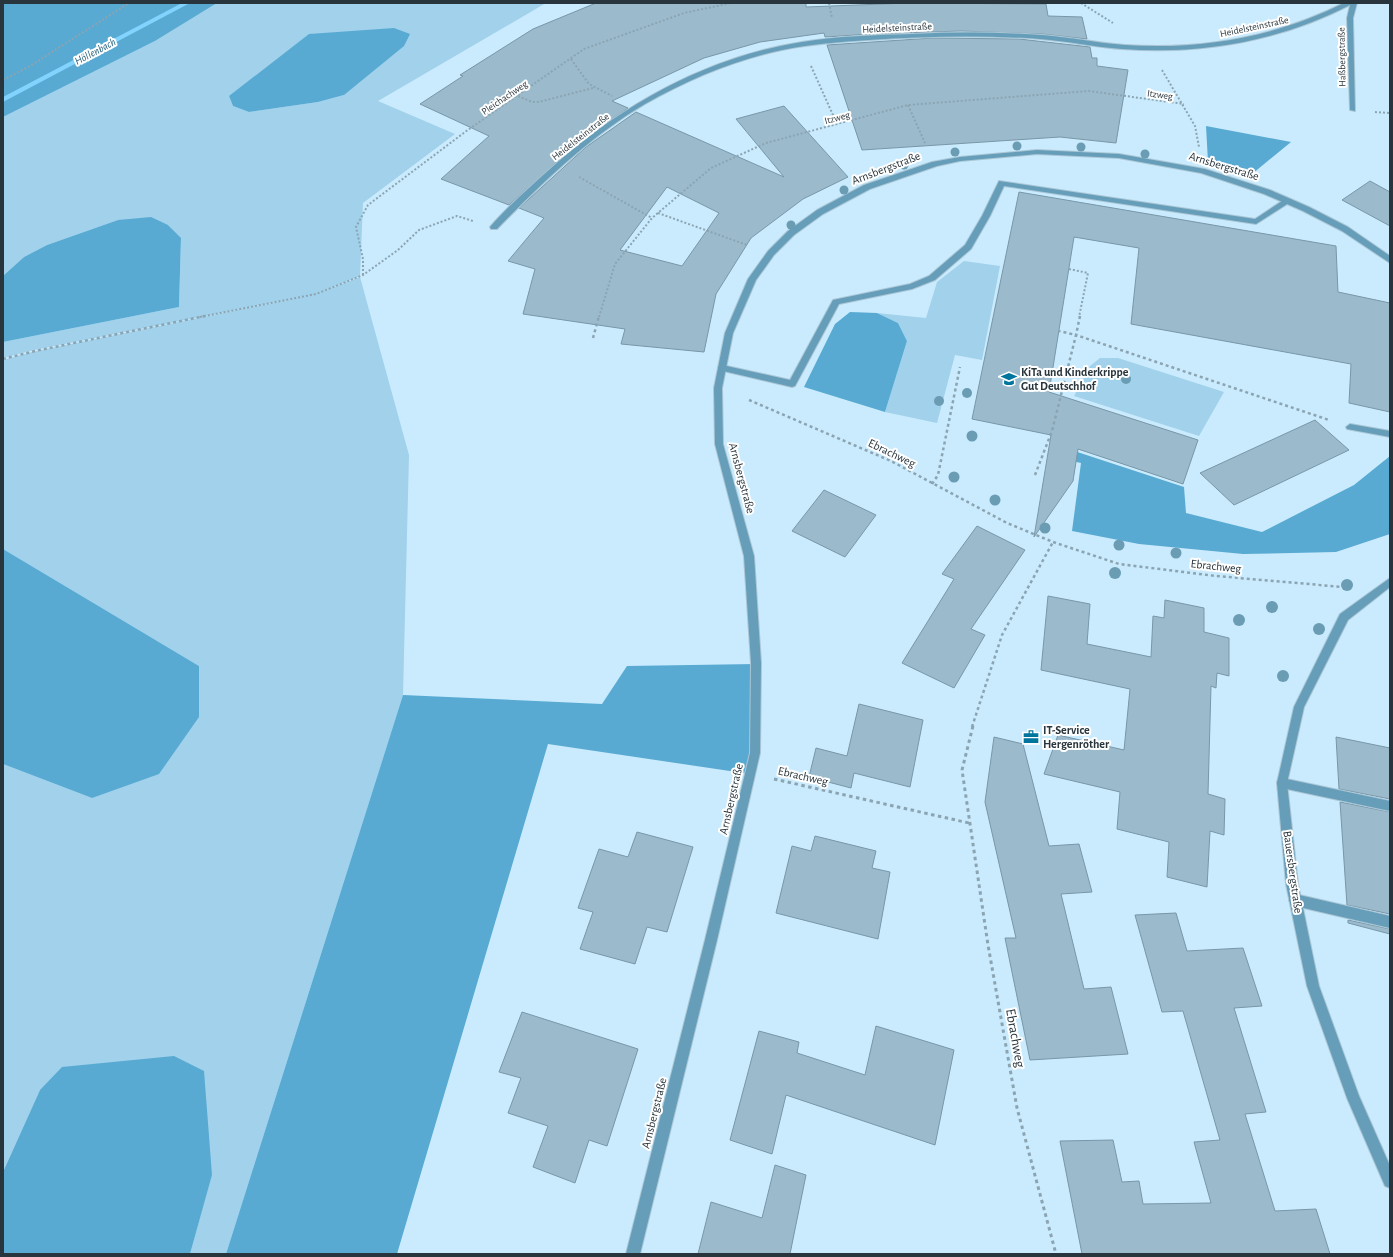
<svg xmlns="http://www.w3.org/2000/svg" width="1393" height="1257" viewBox="0 0 1393 1257" font-family="'Alegreya Sans',sans-serif">
	<style>
		.green { fill: #a1d1eb; fill-rule: evenodd }
		.forest { fill: #58aad2 }
		.lines { fill: none; stroke-linecap: round; stroke-linejoin: round }
		.stream { fill: #82d4fe; fill-rule: evenodd }
		.building { fill: #9bbbcd; stroke: #7897a8; fill-rule: evenodd }
		.service-casing { stroke: #aac7d6; stroke-width: 2 }
		.minor-casing { stroke: #aac7d6; stroke-width: 2 }
		.path-far2 { stroke: #8ba4b2; stroke-width: 2; stroke-dasharray: 2 2; stroke-linecap: butt }
		.path-far1 { stroke: #8ba4b2; stroke-width: 2.5; stroke-dasharray: 3 3; stroke-linecap: butt }
		.path { stroke: #8ba4b2; stroke-width: 3; stroke-dasharray: 3.5 3.5; stroke-linecap: butt }
		.service { fill: #669db9; fill-rule: evenodd }
		.minor { fill: #669db9; fill-rule: evenodd }
		.tree { fill: #6a9cb3 }
		.labels { text-anchor: middle; stroke-width: 4; stroke-linejoin: round; paint-order: stroke }
		.far-street-label { font-size: 10px; fill: #28353c; stroke: #fff }
		.far-water-label { font-size: 11px; font-style: italic; fill: #215f7b; stroke: #fff }
		.street-label { font-size: 12px; fill: #28353c; stroke: #fff }
		.poi-label { font-size: 12px; font-weight: bold; fill: #28353c; stroke: #fff; text-anchor: start }
		.near-street-label { font-size: 14px; fill: #28353c; stroke: #fff }
	</style>
	<rect width="100%" height="100%" fill="#caebfd"/>
	<path class="green" d="M 217,3 L 546,3 L 378,101 L 455,134 L 363,203 L 360,276 L 316,294 L 34,350 L 3,358 L 3,342 L 179,307 L 181,239 L 168,225 L 118,220 L 47,245 L 24,257 L 4,275 L 3,279 L 3,117 L 155,41 ZM 344,95 L 318,102 L 249,112 L 233,106 L 229,96 Z
		M 964,261 L 1000,266 L 982,360 L 955,355 L 937,423 L 885,412 L 907,341 L 898,323 L 877,313 L 926,318 L 937,282 Z
		M 360,277 L 409,455 L 403,695 L 226,1254 L 190,1254 L 212,1174 L 40,1090 L 3,1172 L 3,764 L 92,798 L 199,666 L 3,549 L 3,360 L 32,352 L 316,294 Z
		M 1100,358 L 1118,358 L 1224,392 L 1199,436 L 1074,396 L 1090,366 Z"/>
	<path class="forest" d="M 3,3 L 217,3 L 155,41 L 3,117 Z
		M 394,28 L 410,34 L 404,46 L 344,95 L 318,102 L 249,112 L 233,106 L 229,96 L 309,34 Z
		M 1206,126 L 1291,142 L 1252,174 L 1208,162 Z
		M 151,217 L 168,225 L 181,238 L 179,307 L 3,342 L 4,275 L 24,257 L 47,245 L 118,220 Z
		M 850,312 L 877,313 L 898,323 L 907,341 L 885,412 L 804,387 L 835,324 Z
		M 1062,447 L 1184,487 L 1186,513 L 1262,532 L 1354,485 L 1390,456 L 1390,534 L 1336,552 L 1243,554 L 1139,544 L 1072,531 L 1081,463 L 1053,457 Z
		M 3,549 L 199,666 L 199,717 L 159,774 L 92,798 L 3,764 Z
		M 755,664 L 750,774 L 548,744 L 397,1254 L 226,1254 L 403,695 L 602,704 L 627,666 Z
		M 174,1056 L 204,1071 L 212,1175 L 190,1254 L 3,1254 L 3,1172 L 40,1090 L 62,1067 Z"/>
	<g class="lines">
		<path class="stream" d="M 182,3 L 190,3 L 3,102 L 3,97 Z"/>
	</g>
	<path class="building" d="M 596,3 L 806,3 L 806,7 L 908,3 L 1046,4 L 1048,16 L 1082,17 L 1087,39 L 1042,34 L 961,31 L 871,34 L 825,37 L 824,33 L 760,42 L 704,58 L 612,101 L 628,108 L 576,145 L 509,205 L 441,179 L 489,136 L 420,104 L 463,76 L 460,75 L 533,29 Z
		M 933,38 L 1019,39 L 1090,47 L 1092,58 L 1097,58 L 1097,66 L 1128,70 L 1116,143 L 1060,137 L 862,150 L 827,45 Z
		M 784,106 L 848,177 L 803,199 L 751,238 L 716,294 L 704,352 L 621,344 L 625,329 L 523,314 L 535,269 L 508,261 L 544,218 L 519,208 L 586,147 L 636,112 L 784,177 L 736,119 ZM 667,187 L 719,213 L 682,266 L 620,250 Z
		M 1370,181 L 1390,192 L 1390,226 L 1342,200 Z
		M 1019,192 L 1336,246 L 1338,292 L 1390,303 L 1390,412 L 1349,403 L 1351,364 L 1131,324 L 1139,248 L 1074,237 L 1049,392 L 1198,440 L 1183,484 L 1078,449 L 1073,481 L 1034,537 L 1051,435 L 972,419 Z
		M 1315,420 L 1349,450 L 1234,505 L 1200,473 Z
		M 824,490 L 876,515 L 845,557 L 792,531 Z
		M 977,526 L 1025,550 L 971,629 L 985,635 L 954,688 L 902,663 L 954,579 L 942,574 Z
		M 1048,596 L 1090,604 L 1087,644 L 1151,657 L 1153,616 L 1164,618 L 1165,600 L 1204,608 L 1204,632 L 1229,638 L 1229,676 L 1217,673 L 1216,688 L 1211,686 L 1208,794 L 1225,799 L 1224,835 L 1210,831 L 1207,887 L 1167,877 L 1169,842 L 1117,829 L 1120,792 L 1044,774 L 1058,735 L 1124,750 L 1130,689 L 1041,670 Z
		M 859,704 L 923,720 L 910,787 L 854,773 L 851,788 L 809,777 L 816,748 L 847,756 Z
		M 994,737 L 1023,744 L 1049,846 L 1079,844 L 1092,892 L 1061,894 L 1084,989 L 1111,987 L 1128,1054 L 1030,1060 L 1005,938 L 1016,938 L 985,802 Z
		M 1336,737 L 1390,748 L 1390,799 L 1339,789 Z
		M 1340,802 L 1390,812 L 1390,914 L 1347,905 Z
		M 637,832 L 693,847 L 667,932 L 647,927 L 635,964 L 580,949 L 593,912 L 578,908 L 599,849 L 628,857 Z
		M 815,836 L 876,851 L 872,868 L 890,872 L 878,939 L 776,913 L 792,846 L 811,851 Z
		M 1176,913 L 1187,951 L 1243,948 L 1262,1006 L 1234,1008 L 1266,1112 L 1245,1114 L 1275,1211 L 1316,1209 L 1330,1254 L 1082,1254 L 1060,1141 L 1113,1140 L 1122,1182 L 1139,1181 L 1143,1204 L 1211,1203 L 1194,1142 L 1220,1140 L 1183,1011 L 1162,1012 L 1135,915 Z
		M 1348,920 L 1390,929 L 1390,934 L 1348,923 Z
		M 522,1012 L 638,1049 L 607,1146 L 589,1140 L 575,1183 L 533,1167 L 548,1126 L 508,1113 L 521,1078 L 499,1072 Z
		M 876,1026 L 954,1050 L 935,1145 L 786,1095 L 772,1154 L 730,1140 L 759,1031 L 799,1042 L 797,1053 L 865,1075 Z
		M 775,1165 L 806,1175 L 790,1254 L 698,1254 L 711,1202 L 762,1218 Z"/>
	<g class="lines">
		<defs>
			<path id="service" d="M 999,181 L 1255,219 L 1285,199 L 1291,199 L 1292,201 L 1256,224 L 1004,186 L 990,216 L 971,249 L 935,280 L 912,289 L 839,304 L 795,386 L 792,387 L 719,370 L 718,368 L 719,366 L 722,365 L 790,380 L 833,300 L 910,284 L 929,276 L 965,245 L 982,216 Z
				M 1350,424 L 1390,431 L 1390,437 L 1347,429 L 1346,427 Z
				M 1282,778 L 1390,801 L 1390,811 L 1282,788 L 1278,786 L 1277,783 L 1278,780 Z
				M 1295,894 L 1390,916 L 1390,928 L 1295,906 L 1291,904 L 1289,900 L 1291,896 Z"/>
			<path id="minor" d="M 1344,3 L 1357,3 L 1353,18 L 1355,111 L 1350,110 L 1347,18 L 1350,5 C 1280,41 1201,55 1122,49 C 1094,47 1067,41 1040,39 C 983,35 926,36 869,40 C 840,42 810,44 782,50 C 734,60 687,80 645,104 C 589,137 542,183 497,229 L 491,229 L 490,227 C 508,206 530,187 550,169 C 621,105 707,57 802,42 C 838,36 876,35 913,34 C 956,32 999,32 1042,35 C 1070,37 1097,43 1125,45 C 1201,50 1276,37 1344,3 Z
				M 1037,150 L 1119,154 L 1205,169 L 1270,190 L 1309,207 L 1348,227 L 1390,256 L 1390,263 L 1342,231 L 1303,211 L 1264,194 L 1201,173 L 1119,158 L 1037,154 L 960,161 L 937,166 L 870,189 L 823,214 L 794,235 L 774,255 L 756,280 L 733,333 L 722,388 L 723,444 L 754,556 L 761,663 L 760,753 L 717,940 L 640,1254 L 626,1254 L 705,940 L 750,753 L 751,663 L 744,556 L 715,444 L 714,388 L 725,333 L 748,279 L 768,251 L 788,231 L 817,210 L 864,185 L 932,162 L 960,157 Z
				M 1390,578 L 1390,587 L 1348,620 L 1304,707 L 1287,783 L 1298,884 L 1319,986 L 1359,1096 L 1390,1166 L 1390,1188 L 1385,1186 L 1347,1098 L 1307,986 L 1286,884 L 1277,783 L 1294,707 L 1340,614 Z"/>
		</defs>
		<use href="#service" class="service-casing"/>
		<use href="#minor" class="minor-casing"/>
		<path class="path-far2" d="M 829,3 L 832,18
			M 1081,3 L 1113,23
			M 571,59 L 589,84 L 612,96
			M 811,66 L 837,124
			M 1162,70 L 1195,126 L 1199,147
			M 3,80 L 30,66 L 129,3
			M 518,96 L 532,102 L 539,102 L 593,88
			M 908,105 L 925,143
			M 1375,112 L 1390,113
			M 579,177 L 652,218
			M 658,213 L 747,245
			M 1069,269 L 1088,273 L 1079,317
			M 363,275 L 363,259 L 356,227 L 368,205 L 465,132 L 584,49 L 684,13 L 731,3
			M 200,317 L 316,294 L 363,275 L 398,250 L 419,230 L 457,216 L 473,221
			M 599,317 L 615,264 L 652,218 L 711,168 L 766,143 L 908,105 L 1089,91 L 1184,104"/>
		<path class="path-far1" d="M 1080,316 L 1076,335 L 1329,420
			M 593,338 L 599,316
			M 3,359 L 35,351 L 205,316
			M 749,400 L 891,461 L 1007,523 L 1053,542 L 1119,564 L 1216,576 L 1343,587
			M 1035,475 L 1052,431 L 1076,335 L 1059,331
			M 932,484 L 938,475 L 960,367
			M 972,727 L 1002,635 L 1053,542"/>
		<path class="path" d="M 973,726 L 962,770 L 988,945 L 1017,1108 L 1056,1254
			M 774,779 L 969,823"/>
		<use href="#service" class="service"/>
		<use href="#minor" class="minor"/>
	</g>
	<g class="tree">
		<circle cx="1017" cy="146" r="4.5"/>
		<circle cx="1081" cy="147" r="4.5"/>
		<circle cx="955" cy="152" r="4.5"/>
		<circle cx="1145" cy="154" r="4.5"/>
		<circle cx="904" cy="165" r="4.5"/>
		<circle cx="844" cy="190" r="4.5"/>
		<circle cx="791" cy="225" r="4.5"/>
		<circle cx="1126" cy="379" r="5"/>
		<circle cx="967" cy="393" r="5"/>
		<circle cx="939" cy="401" r="5"/>
		<circle cx="972" cy="436" r="5.5"/>
		<circle cx="954" cy="477" r="5.5"/>
		<circle cx="995" cy="500" r="5.5"/>
		<circle cx="1045" cy="528" r="5.5"/>
		<circle cx="1119" cy="545" r="5.5"/>
		<circle cx="1176" cy="553" r="5.5"/>
		<circle cx="1115" cy="573" r="6"/>
		<circle cx="1347" cy="585" r="6"/>
		<circle cx="1272" cy="607" r="6"/>
		<circle cx="1239" cy="620" r="6"/>
		<circle cx="1319" cy="629" r="6"/>
		<circle cx="1283" cy="676" r="6"/>
	</g>
	<defs>
		<symbol id="school-bare" viewBox="-9 -9 18 18"><path d="M0-5L7-2L0 1L-7-2ZM-4 1L0 2.5L4 1V4Q0 6-4 4Z" fill="#00759e" stroke="#fff" stroke-width="2.5" paint-order="stroke"/></symbol>
		<symbol id="office-bare" viewBox="-9 -9 18 18"><path d="M-6-3h4V-5.5h4V-3h4V5H-6ZM-1-4.5V-3h2v-1.5ZM-6 0V1H6V0Z" fill="#00759e" stroke="#fff" stroke-width="2.5" paint-order="stroke"/></symbol>
	</defs>
	<g fill-rule="evenodd">
		<use href="#school-bare" x="998" y="368" width="22" height="22"/>
		<use href="#office-bare" x="1020" y="726" width="22" height="22"/>
	</g>
	<g class="labels">
		<g class="far-street-label">
			<text transform="translate(1254 26) rotate(-12)" y="4">Heidelsteinstraße</text>
			<text transform="translate(897 27) rotate(-3)" y="4">Heidelsteinstraße</text>
			<text transform="translate(1341 57) rotate(-91)" y="4">Haßbergstraße</text>
			<text transform="translate(1160 94) rotate(8)" y="4">Itzweg</text>
			<text transform="translate(504 97) rotate(-34)" y="4">Pleichachweg</text>
			<text transform="translate(837 117) rotate(-15)" y="4">Itzweg</text>
			<text transform="translate(580 136) rotate(-38)" y="4">Heidelsteinstraße</text>
		</g>
		<g class="far-water-label">
			<text transform="translate(95 51) rotate(-28)" y="4">Höllenbach</text>
		</g>
		<g class="street-label">
			<text transform="translate(1224 166) rotate(17)" y="4">Arnsbergstraße</text>
			<text transform="translate(886 168) rotate(-21)" y="4">Arnsbergstraße</text>
			<text transform="translate(892 453) rotate(26)" y="4">Ebrachweg</text>
			<text transform="translate(742 478) rotate(75)" y="4">Arnsbergstraße</text>
			<text transform="translate(1216 566) rotate(6)" y="4">Ebrachweg</text>
			<text transform="translate(803 776) rotate(13)" y="4">Ebrachweg</text>
			<text transform="translate(731 799) rotate(-77)" y="4">Arnsbergstraße</text>
			<text transform="translate(1293 872) rotate(82)" y="4">Bauersbergstraße</text>
			<text transform="translate(654 1113) rotate(-76)" y="4">Arnsbergstraße</text>
		</g>
		<g class="poi-label">
			<text x="1021" y="376">KiTa und Kinderkrippe<tspan x="1021" dy="14">Gut Deutschhof</tspan></text>
			<text x="1043" y="734">IT-Service<tspan x="1043" dy="14">Hergenröther</tspan></text>
		</g>
		<g class="near-street-label">
			<text transform="translate(1016 1038) rotate(80)" y="5">Ebrachweg</text>
		</g>
	</g>
	<rect width="1393" height="1257" fill="none" stroke="#28353c" stroke-width="8"/>
</svg>
